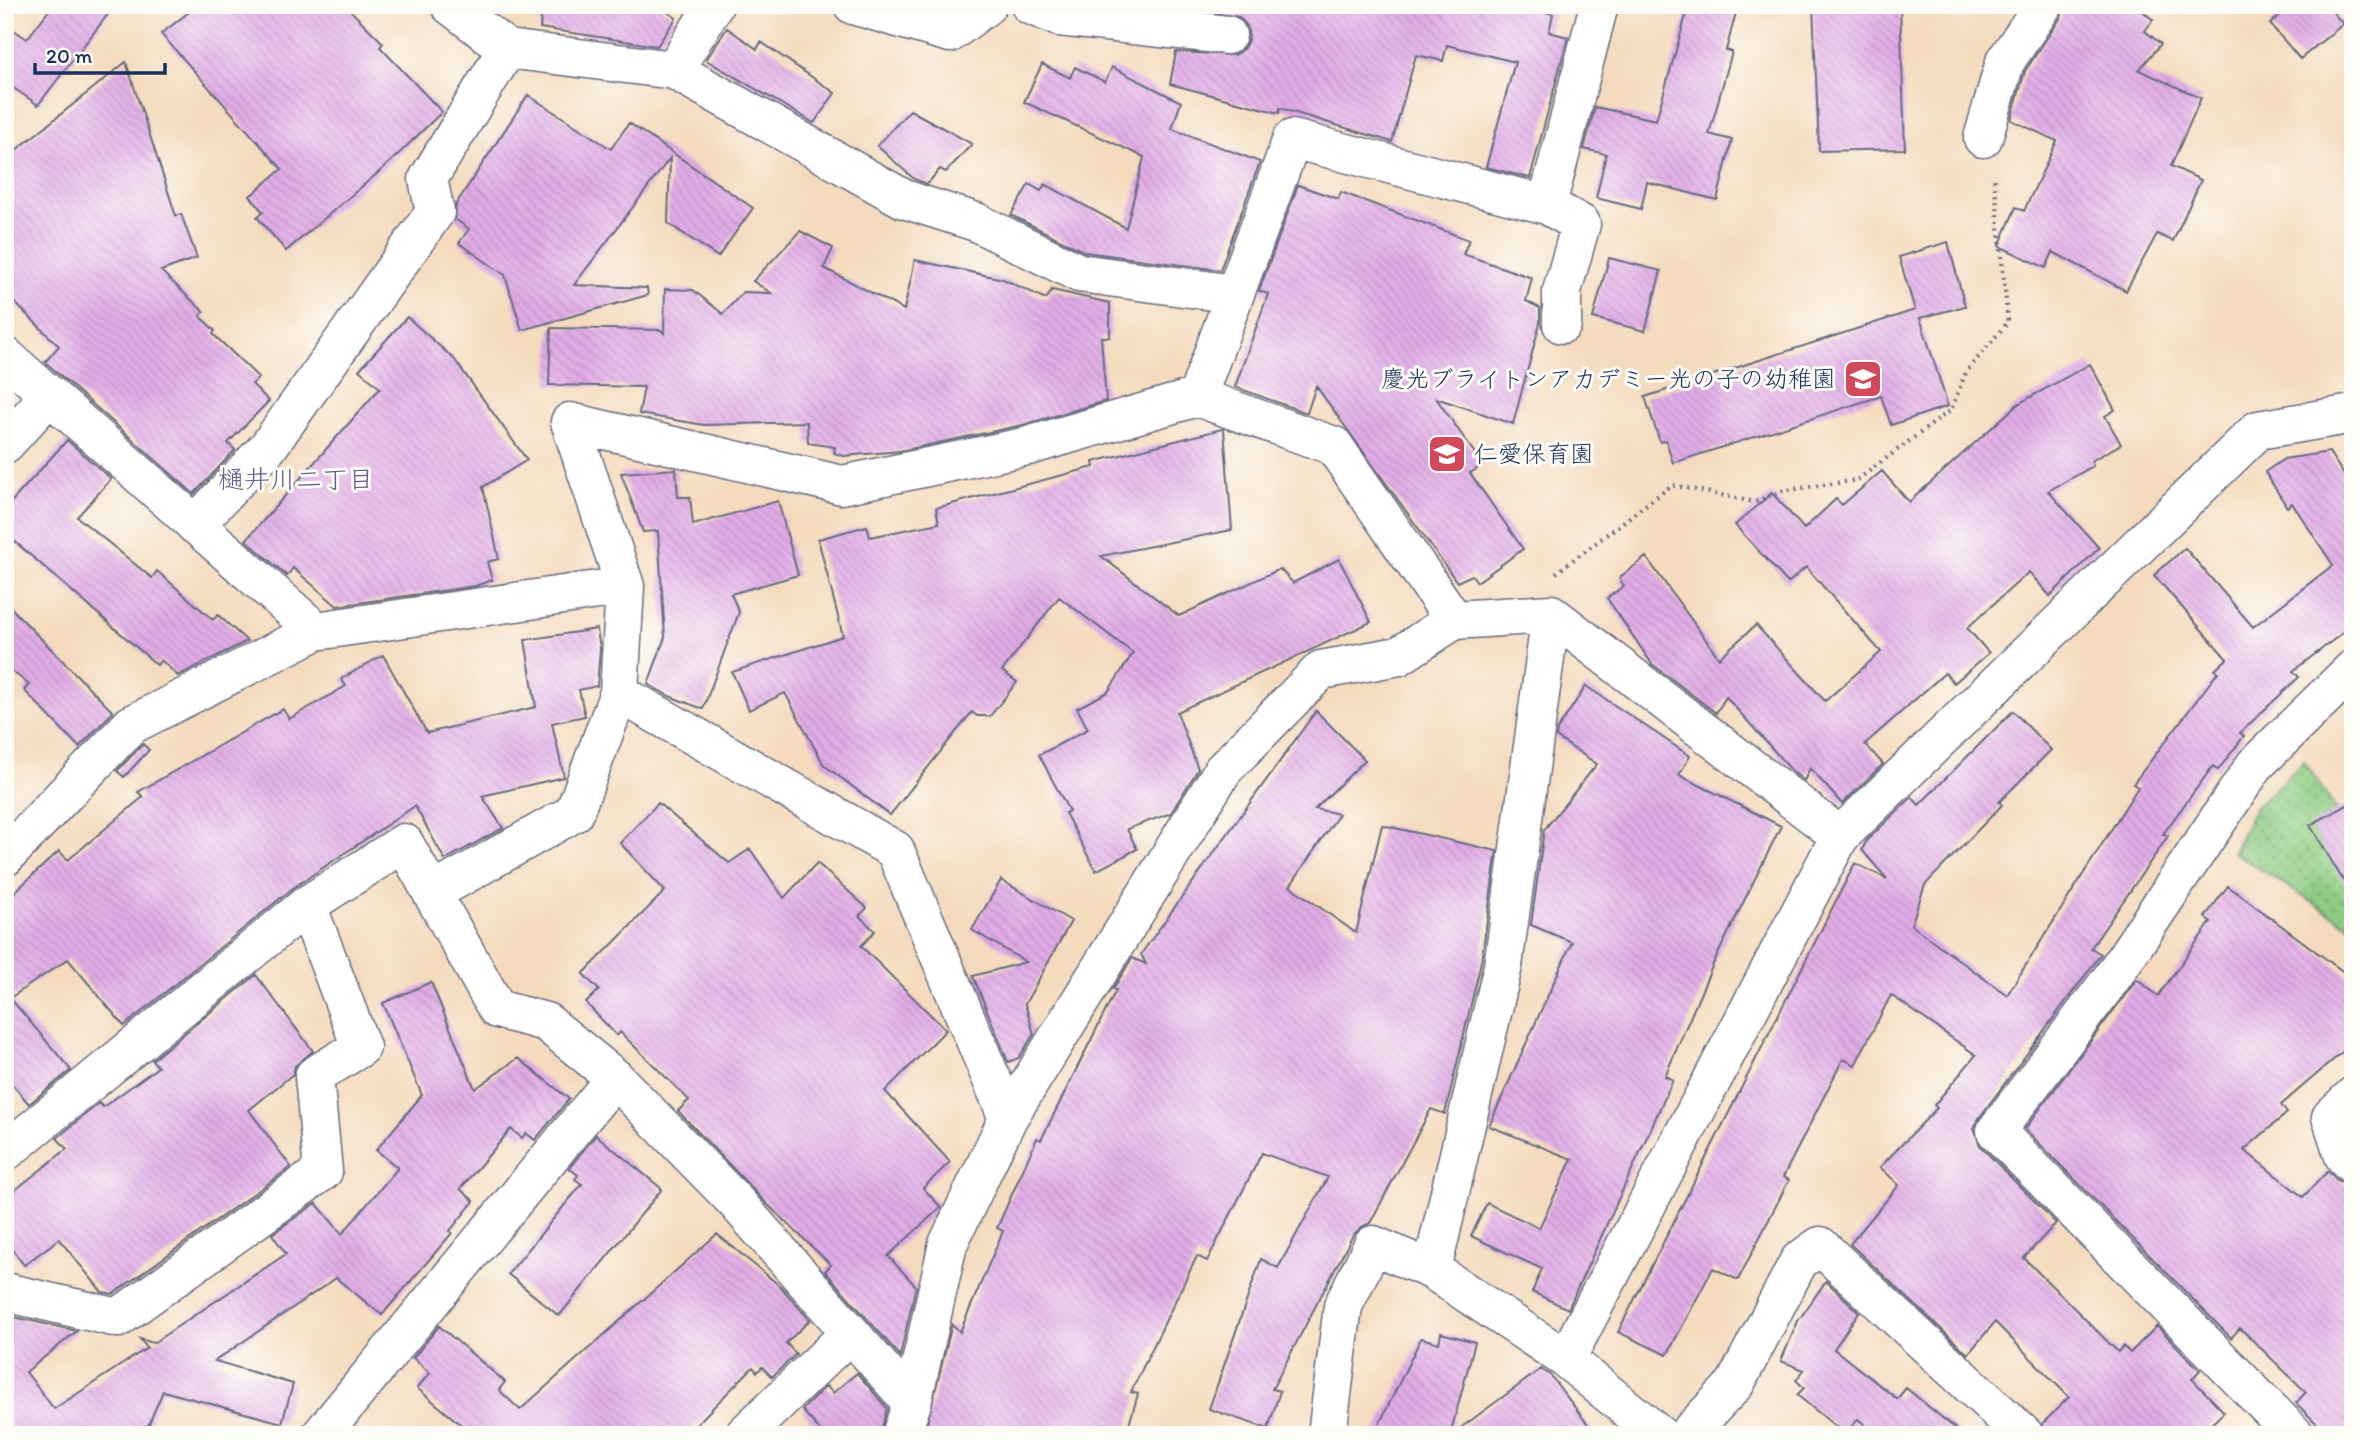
<svg xmlns="http://www.w3.org/2000/svg" width="2358" height="1440" viewBox="0 0 2358 1440" font-family="Itim,'Klee One',sans-serif">
	<style>
		.park { fill: url(#park-dots); stroke: #547e70; stroke-width: 2 }
		.building { fill: url(#building-back-hatch) }
		.lines { fill: none; stroke-linecap: round; stroke-linejoin: round }
		.minor-casing { stroke: #676b80; stroke-width: 41 }
		.path { stroke: #676b80; stroke-width: 4.5; stroke-dasharray: 2 5; stroke-linecap: butt }
		.minor { stroke: #fff; stroke-width: 38 }
		.labels { text-anchor: middle; stroke-width: 6; stroke-linejoin: round; paint-order: stroke }
		.poi-label { font-size: 24px; fill: #1b2f5e; stroke: #fdfcf7; text-anchor: end }
		.neighbourhood-label { font-size: 26px; fill: #605b8e; stroke: #fdfcf7 }
	</style>
	<defs>
		<pattern id="park-dots" width="8" height="8" patternUnits="userSpaceOnUse" patternTransform="scale(1.75)"><rect width="8" height="8" fill="#8ecc82"/><path d="M2 2h.1M6 6h.1" fill="none" stroke="#73a66e" stroke-width="1.8" stroke-linecap="round"/></pattern>
		<pattern id="building-back-hatch" width="6" height="6" patternUnits="userSpaceOnUse" patternTransform="scale(1.75)"><rect width="6" height="6" fill="#e1ace6"/><path d="M-1 5l2 2M0 0l6 6M5-1l2 2" fill="none" stroke="#c094c8"/></pattern>
	</defs>
	<rect width="100%" height="100%" fill="#fdfcf7"/>
	<filter id="ink" filterUnits="userSpaceOnUse"><feTurbulence type="fractalNoise" baseFrequency=".0143" numOctaves="2"/><feDisplacementMap in="SourceGraphic" scale="14" xChannelSelector="R" yChannelSelector="G"/><feConvolveMatrix kernelMatrix="1 2 1 2 8 2 1 2 1" color-interpolation-filters="sRGB"/></filter>
	<filter id="wash" filterUnits="userSpaceOnUse"><feTurbulence type="fractalNoise" baseFrequency=".00686" numOctaves="4" result="noise"/><feDisplacementMap in="SourceGraphic" scale="28" xChannelSelector="R" yChannelSelector="G"/><feGaussianBlur stdDeviation="1.57" result="paint"/><feColorMatrix in="noise" values="0 0 0 0 0 0 0 0 0 0 0 0 0 0 0 0 0 1.4 0 .05"/><feComposite in="paint" operator="in"/></filter>
	<g filter="url(#wash)">
		<rect width="100%" height="100%" fill="#f4dbbe"/>
		<path class="park" d="M 2304,761 L 2353,835 L 2353,928 L 2233,852 L 2255,808 Z"/>
		<g id="blocks">
			<path class="building" d="M 53,5 L 115,5 L 38,105 L 5,82 L 5,24 L 27,39 Z
				M 198,5 L 345,5 L 383,43 L 380,47 L 442,112 L 386,166 L 286,251 L 257,217 L 263,212 L 250,196 L 282,169 L 161,34 Z
				M 542,5 L 658,5 L 676,18 L 657,46 L 540,28 Z
				M 1186,5 L 1517,5 L 1553,14 L 1549,32 L 1568,37 L 1530,178 L 1486,167 L 1515,62 L 1447,45 L 1443,61 L 1416,55 L 1392,142 L 1280,108 L 1279,113 L 1170,84 L 1176,52 L 1235,55 L 1244,48 L 1249,38 L 1247,26 L 1239,17 L 1185,9 Z
				M 1689,5 L 1738,5 L 1726,50 L 1732,52 L 1709,134 L 1732,140 L 1717,200 L 1647,182 L 1641,209 L 1596,198 L 1606,154 L 1584,149 L 1595,107 L 1656,120 Z
				M 1813,5 L 1900,5 L 1905,149 L 1819,151 Z
				M 2065,5 L 2136,5 L 2153,20 L 2145,31 L 2161,44 L 2139,70 L 2201,98 L 2171,166 L 2201,180 L 2173,241 L 2157,234 L 2126,291 L 2053,252 L 2046,268 L 1999,246 L 2016,207 L 2024,211 L 2057,141 L 2011,120 L 2025,71 L 2061,17 Z
				M 2292,5 L 2327,5 L 2343,24 L 2300,59 L 2270,24 Z
				M 727,28 L 757,49 L 761,42 L 835,93 L 814,123 L 706,60 Z
				M 126,62 L 176,216 L 181,214 L 197,258 L 161,271 L 204,312 L 200,316 L 215,331 L 213,334 L 259,378 L 252,384 L 269,401 L 228,443 L 235,450 L 194,494 L 45,362 L 59,346 L 5,293 L 5,159 Z
				M 1042,64 L 1070,78 L 1075,67 L 1105,82 L 1112,67 L 1181,102 L 1172,129 L 1260,162 L 1220,270 L 1085,252 L 1011,215 L 1029,184 L 1041,191 L 1045,184 L 1126,228 L 1144,157 L 1024,102 Z
				M 528,95 L 611,149 L 629,123 L 753,208 L 718,257 L 668,223 L 670,158 L 574,285 L 647,288 L 648,295 L 522,330 L 505,275 L 459,243 L 469,229 L 455,219 L 456,204 Z
				M 910,110 L 972,144 L 946,172 L 940,169 L 927,184 L 914,179 L 877,146 Z
				M 1298,185 L 1338,199 L 1341,192 L 1469,240 L 1463,254 L 1532,278 L 1526,301 L 1540,308 L 1540,323 L 1513,424 L 1436,398 L 1483,465 L 1470,473 L 1523,549 L 1477,582 L 1472,575 L 1457,582 L 1316,386 L 1307,413 L 1235,387 L 1268,294 L 1259,291 Z
				M 800,231 L 833,248 L 824,268 L 904,310 L 915,260 L 1003,279 L 1046,299 L 1052,290 L 1110,303 L 1110,337 L 1101,337 L 1106,401 L 1023,425 L 900,451 L 844,456 L 834,453 L 835,447 L 808,443 L 807,422 L 704,425 L 639,414 L 644,387 L 549,385 L 551,328 L 661,330 L 664,333 L 665,289 L 693,290 L 723,314 L 743,292 L 771,293 L 753,281 Z
				M 1948,242 L 1965,306 L 1920,318 L 1948,406 L 1891,425 L 1881,396 L 1673,463 L 1666,440 L 1660,442 L 1645,397 L 1915,310 L 1899,257 Z
				M 1609,258 L 1661,271 L 1645,331 L 1593,318 Z
				M 407,317 L 454,359 L 527,460 L 483,487 L 499,559 L 487,562 L 492,580 L 475,586 L 337,606 L 293,568 L 287,576 L 246,540 L 380,388 L 359,370 Z
				M 2090,364 L 2115,410 L 2105,416 L 2121,444 L 2091,461 L 2093,466 L 2048,491 L 2099,548 L 2050,596 L 2029,572 L 1967,628 L 1989,653 L 1954,683 L 1945,673 L 1865,744 L 1883,764 L 1842,804 L 1810,768 L 1804,781 L 1793,772 L 1726,697 L 1716,713 L 1652,664 L 1607,598 L 1624,586 L 1619,578 L 1646,557 L 1719,658 L 1756,625 L 1825,701 L 1881,652 L 1806,567 L 1788,583 L 1735,525 L 1772,493 L 1804,529 L 1836,499 L 1842,505 L 1882,471 L 1909,502 L 2018,404 Z
				M 1222,429 L 1224,430 L 1232,530 L 1101,556 L 1179,616 L 1280,569 L 1293,583 L 1339,559 L 1371,622 L 1177,712 L 1198,769 L 1171,813 L 1127,829 L 1137,849 L 1096,871 L 1065,813 L 1069,811 L 1039,755 L 1088,729 L 1077,708 L 1108,692 L 1133,653 L 1059,597 L 1002,671 L 1017,682 L 990,716 L 977,716 L 972,712 L 890,815 L 824,765 L 785,693 L 749,710 L 732,672 L 843,636 L 818,539 L 867,526 L 870,537 L 939,523 L 936,508 L 1094,467 L 1093,462 Z
				M 67,440 L 111,479 L 77,517 L 152,578 L 157,571 L 213,620 L 218,615 L 247,641 L 178,676 L 161,660 L 157,665 L 5,533 L 5,509 Z
				M 2329,452 L 2353,489 L 2353,625 L 2293,671 L 2299,677 L 2240,733 L 2244,736 L 2218,770 L 2213,766 L 2163,834 L 2168,836 L 2091,948 L 2101,954 L 1979,1118 L 1974,1128 L 1980,1146 L 2056,1223 L 2024,1258 L 2118,1352 L 2123,1346 L 2130,1353 L 2157,1326 L 2200,1370 L 2192,1379 L 2224,1412 L 2200,1435 L 2045,1435 L 2042,1424 L 2069,1397 L 1995,1322 L 1968,1354 L 1850,1244 L 1899,1185 L 1880,1167 L 1937,1108 L 1934,1105 L 1976,1055 L 1891,995 L 1855,1065 L 1843,1059 L 1783,1177 L 1789,1180 L 1738,1280 L 1713,1268 L 1667,1355 L 1618,1332 L 1855,863 L 1887,879 L 1862,850 L 1867,840 L 1912,797 L 1919,805 L 2013,711 L 2051,750 L 1999,802 L 2002,805 L 1925,885 L 1911,925 L 2007,995 L 2138,787 L 2133,784 L 2218,672 L 2215,670 L 2227,659 L 2154,575 L 2185,548 L 2253,627 L 2333,565 L 2292,503 L 2287,507 L 2265,472 L 2284,459 Z
				M 676,469 L 678,497 L 690,497 L 693,525 L 778,501 L 798,575 L 731,594 L 739,612 L 703,709 L 669,696 L 648,684 L 665,637 L 658,531 L 643,532 L 621,473 Z
				M 5,602 L 113,712 L 79,747 L 24,690 L 29,685 L 5,665 Z
				M 597,629 L 600,649 L 597,686 L 579,690 L 585,716 L 552,723 L 564,777 L 482,796 L 503,828 L 445,860 L 415,806 L 293,888 L 124,1026 L 68,959 L 10,998 L 71,1070 L 29,1104 L 5,1076 L 5,901 L 59,851 L 68,860 L 143,797 L 138,792 L 283,709 L 289,719 L 346,686 L 341,679 L 383,655 L 427,733 L 536,707 L 525,640 Z
				M 1586,686 L 1690,756 L 1679,775 L 1781,826 L 1714,962 L 1665,1076 L 1673,1080 L 1568,1309 L 1532,1292 L 1542,1269 L 1471,1236 L 1487,1203 L 1539,1228 L 1572,1159 L 1489,1126 L 1572,942 L 1531,925 L 1544,830 L 1597,764 L 1556,737 L 1557,730 Z
				M 1316,711 L 1365,760 L 1315,809 L 1339,814 L 1290,886 L 1356,933 L 1382,825 L 1497,851 L 1481,962 L 1445,1114 L 1431,1109 L 1370,1223 L 1360,1228 L 1353,1235 L 1272,1389 L 1280,1391 L 1268,1429 L 1209,1409 L 1261,1259 L 1278,1268 L 1328,1177 L 1262,1153 L 1207,1261 L 1197,1256 L 1131,1392 L 1138,1394 L 1126,1435 L 924,1435 L 952,1324 L 960,1332 L 1003,1231 L 997,1228 L 1037,1138 L 1041,1140 L 1116,990 L 1113,989 L 1132,958 L 1146,964 L 1141,954 Z
				M 143,744 L 149,750 L 124,777 L 117,771 Z
				M 2353,802 L 2353,897 L 2310,825 Z
				M 658,803 L 729,863 L 750,849 L 784,898 L 817,863 L 867,908 L 859,916 L 875,931 L 861,946 L 946,1030 L 885,1091 L 950,1162 L 923,1188 L 941,1207 L 888,1256 L 916,1286 L 900,1356 L 825,1271 L 831,1265 L 767,1204 L 678,1111 L 689,1100 L 620,1032 L 617,1036 L 586,1003 L 599,990 L 583,974 L 665,891 L 620,843 Z
				M 1001,880 L 1071,921 L 1025,1004 L 1034,1034 L 1019,1058 L 1008,1062 L 973,976 L 1026,962 L 972,930 Z
				M 2228,886 L 2353,979 L 2353,1043 L 2281,1105 L 2287,1113 L 2244,1150 L 2303,1197 L 2328,1171 L 2338,1181 L 2353,1186 L 2353,1435 L 2328,1435 L 2296,1403 L 2306,1392 L 2240,1328 L 2231,1338 L 2025,1129 L 2137,979 L 2158,996 L 2211,922 L 2205,917 Z
				M 256,975 L 313,1051 L 295,1066 L 293,1074 L 249,1110 L 291,1167 L 113,1294 L 102,1292 L 59,1239 L 24,1265 L 5,1240 L 5,1198 L 67,1149 L 57,1138 L 99,1103 L 103,1107 L 158,1067 L 152,1060 Z
				M 431,982 L 475,1089 L 518,1058 L 569,1099 L 535,1140 L 526,1133 L 522,1138 L 511,1129 L 460,1189 L 474,1201 L 450,1231 L 452,1233 L 382,1315 L 336,1278 L 215,1361 L 293,1384 L 282,1423 L 163,1391 L 144,1435 L 5,1435 L 5,1315 L 77,1331 L 26,1372 L 54,1409 L 147,1348 L 140,1339 L 153,1343 L 286,1254 L 272,1234 L 316,1203 L 342,1234 L 398,1168 L 376,1150 L 422,1095 L 383,1003 Z
				M 596,1135 L 662,1189 L 559,1316 L 508,1274 L 582,1184 L 575,1179 L 578,1175 L 569,1168 Z
				M 717,1234 L 781,1287 L 810,1320 L 786,1343 L 796,1354 L 772,1377 L 762,1367 L 757,1372 L 753,1367 L 686,1435 L 473,1435 L 417,1388 L 430,1373 L 413,1358 L 439,1326 L 505,1382 L 499,1390 L 520,1410 Z
				M 1826,1281 L 1859,1312 L 1834,1349 L 1897,1399 L 1906,1388 L 1963,1435 L 1869,1435 L 1872,1431 L 1858,1419 L 1845,1434 L 1797,1395 L 1804,1388 L 1796,1380 L 1804,1370 L 1781,1361 L 1798,1321 Z
				M 1441,1333 L 1475,1342 L 1450,1435 L 1374,1435 L 1421,1338 L 1439,1343 Z
				M 1541,1369 L 1550,1375 L 1596,1435 L 1451,1435 Z
				M 857,1373 L 887,1408 L 880,1435 L 824,1435 L 802,1410 L 826,1386 L 833,1393 Z"/>
		</g>
	</g>
	<g filter="url(#ink)">
		<use href="#blocks" fill-opacity="0" stroke="#676b80" stroke-width="2"/>
		<g class="lines">
			<defs>
				<path id="minor" d="M 853,5 L 950,33 L 987,5
					M 1030,5 L 1059,17 L 1227,35
					M 507,49 L 674,70 L 714,5
					M 674,70 L 904,199 L 976,222 L 1079,273 L 1235,294
					M 1983,138 L 2005,62 L 2043,5
					M 1547,205 L 1581,224 L 1562,291 L 1562,324
					M 5,356 L 316,631 L 625,586
					M 5,444 L 50,395
					M 195,525 L 268,447 L 435,212 L 428,179 L 507,49 L 450,5
					M 1551,614 L 1503,966 L 1432,1270 L 1566,1359 L 1840,836
					M 1454,620 L 1334,446 L 1197,397 L 1292,139 L 1547,205 L 1599,5
					M 619,693 L 895,850 L 1008,1118
					M 5,857 L 131,725 L 316,631
					M 432,893 L 574,813 L 619,693 L 625,586 L 570,422 L 842,485 L 1028,446 L 1197,397
					M 2353,1096 L 2331,1117 L 2344,1156 L 2353,1165
					M 5,1152 L 307,905
					M 5,1292 L 118,1318 L 323,1171 L 314,1076 L 361,1047 L 307,905 L 404,843 L 497,1009 L 546,1022 L 615,1078 L 736,1202 L 912,1403
					M 1566,1359 L 1659,1435
					M 321,1435 L 615,1078
					M 744,1435 L 850,1333
					M 901,1435 L 912,1403 L 948,1244 L 1008,1118 L 1223,770 L 1321,670 L 1399,656 L 1454,620 L 1551,614 L 1840,836 L 2258,430 L 2353,414
					M 1327,1435 L 1343,1306 L 1373,1245 L 1432,1270
					M 1687,1435 L 1735,1384 L 1799,1261 L 1820,1246 L 2024,1435
					M 2295,1435 L 1996,1131 L 2111,979 L 2255,765 L 2353,669"/>
			</defs>
			<use href="#minor" class="minor-casing"/>
			<path class="path" d="M 1556,573 L 1672,485 L 1755,502 L 1782,491 L 1857,480 L 1951,410 L 1966,372 L 2008,322 L 1994,176"/>
			<use href="#minor" class="minor"/>
		</g>
	</g>
	<defs>
		<symbol id="school-square" viewBox="-11 -11 22 22"><rect x="-9" y="-9" width="18" height="18" rx="4" fill="#d1495b" stroke="#fdfcf7"/><path d="M0-5L7-2L0 1L-7-2ZM-4 1L0 2.5L4 1V4Q0 6-4 4Z" fill="#fff"/></symbol>
	</defs>
	<g fill-rule="evenodd">
		<use href="#school-square" x="1841" y="357" width="44" height="44"/>
		<use href="#school-square" x="1425" y="432" width="44" height="44"/>
	</g>
	<g class="labels">
		<g class="poi-label">
			<text x="1836" y="387">慶光ブライトンアカデミー光の子の幼稚園</text>
			<text x="1474" y="462" text-anchor="start">仁愛保育園</text>
		</g>
		<g class="neighbourhood-label">
			<text x="296" y="488">樋井川二丁目</text>
		</g>
	</g>
	<rect width="2358" height="1440" fill="none" stroke="#fdfcf7" stroke-width="28"/>
	<path d="M35 63v10h130v-10" fill="none" stroke="#1b2f5e" stroke-width="3.5"/>
	<text x="46" y="63" font-size="21" fill="#1b2f5e" stroke="#fdfcf7" stroke-width="5" paint-order="stroke">20 m</text>
</svg>
